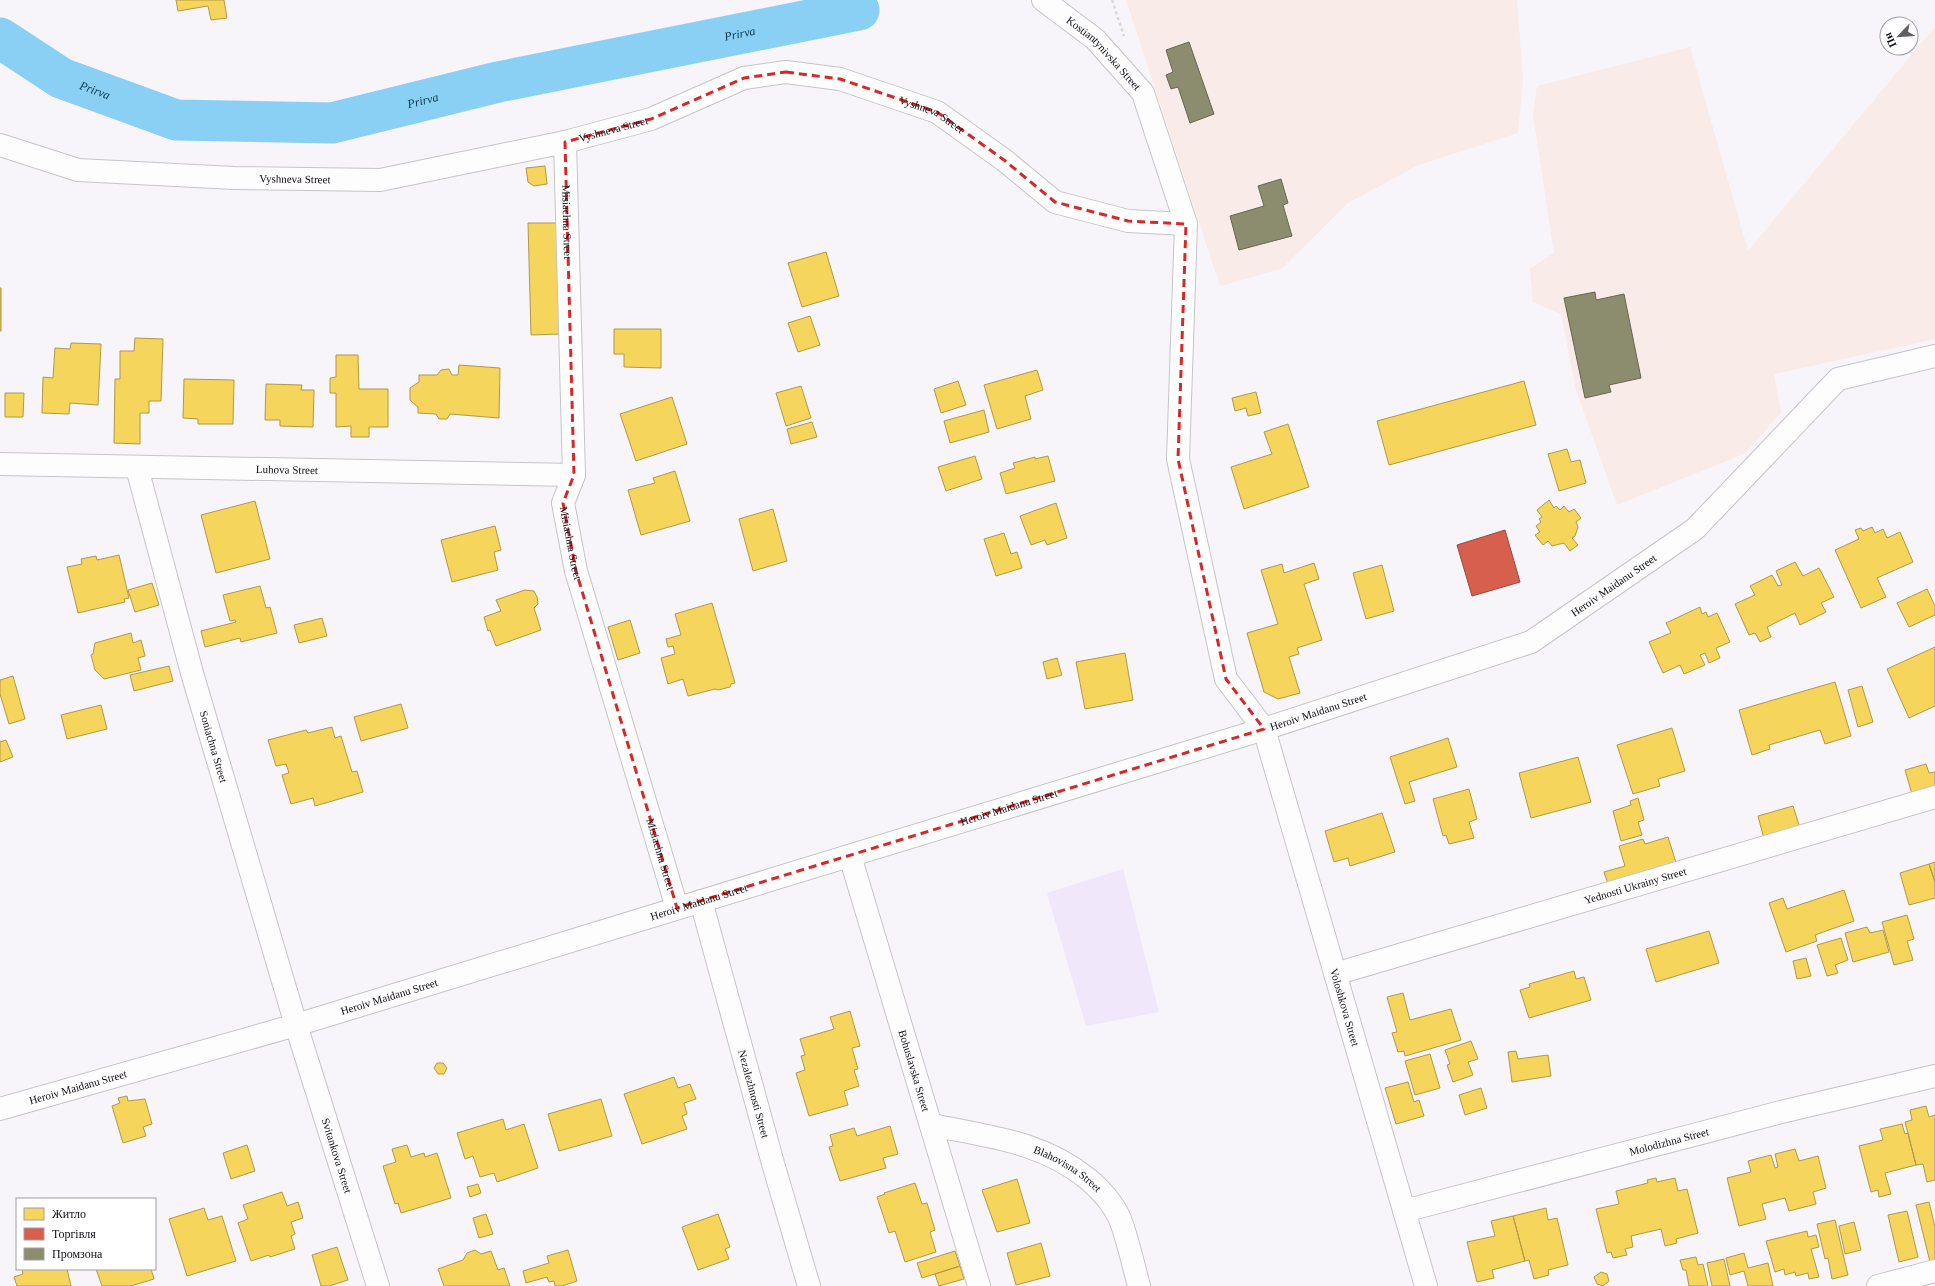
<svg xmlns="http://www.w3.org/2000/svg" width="1935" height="1286" viewBox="0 0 1935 1286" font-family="'Times New Roman',serif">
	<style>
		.industrial { fill: #f9ebe7 }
		.green { fill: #f0e7fb }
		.homes { fill: #f6d55c; stroke: #b19946 }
		.shops { fill: #d6604d; stroke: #9b473c }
		.industry { fill: #8c8c6e; stroke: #676653 }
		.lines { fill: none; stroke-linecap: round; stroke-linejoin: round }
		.river { stroke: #8ad0f4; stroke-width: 41 }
		.minor-casing { stroke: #c7c4ca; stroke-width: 24 }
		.path { stroke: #d8d7da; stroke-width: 2.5; stroke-dasharray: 3 3; stroke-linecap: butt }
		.minor { stroke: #fefdfe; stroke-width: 22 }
		.marked { fill: none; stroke: #d62828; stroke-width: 3; stroke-dasharray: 8 5; stroke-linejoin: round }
		.labels { text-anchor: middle; stroke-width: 4; stroke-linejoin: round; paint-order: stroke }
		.street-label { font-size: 11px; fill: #100d13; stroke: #fff }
		.water-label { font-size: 12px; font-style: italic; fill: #073649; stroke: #fff }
	</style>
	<rect width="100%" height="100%" fill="#f7f4fa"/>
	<path class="industrial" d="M 1126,0 L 1517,0 L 1523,80 L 1518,133 L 1418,165 L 1348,203 L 1281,269 L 1220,286 Z
		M 1935,27 L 1935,339 L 1774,374 L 1781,412 L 1746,453 L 1617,505 L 1576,390 L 1561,314 L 1533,302 L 1530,269 L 1554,253 L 1533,115 L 1537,86 L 1690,47 L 1748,251 Z"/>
	<path class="green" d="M 1123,869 L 1159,1012 L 1086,1026 L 1047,893 Z"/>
	<path class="homes" d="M 176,0 L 224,0 L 227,18 L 211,20 L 208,6 L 178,11 Z
		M 545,166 L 547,184 L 534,186 L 528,182 L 526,168 Z
		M 528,223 L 558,223 L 560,334 L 531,335 Z
		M 826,252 L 839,296 L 802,307 L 788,263 Z
		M 0,288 L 1,288 L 1,331 L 0,331 Z
		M 810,316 L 820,345 L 798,352 L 788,323 Z
		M 614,329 L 661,329 L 661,368 L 624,367 L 624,354 L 614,354 Z
		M 135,338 L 163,339 L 161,401 L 149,401 L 149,413 L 140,413 L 140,444 L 114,443 L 115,379 L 120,379 L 120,351 L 134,351 Z
		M 71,343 L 101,344 L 98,405 L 70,403 L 69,414 L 42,413 L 43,377 L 53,378 L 55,348 L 70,349 Z
		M 336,355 L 358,355 L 359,389 L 388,389 L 388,427 L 369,427 L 369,437 L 351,437 L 351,426 L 336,427 L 336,393 L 330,393 L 330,378 L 336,377 Z
		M 459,365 L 500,368 L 499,418 L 450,414 L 447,419 L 439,419 L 436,414 L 418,413 L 418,407 L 410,400 L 410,388 L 419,382 L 419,375 L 437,375 L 441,370 L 449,369 L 452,375 L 458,375 Z
		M 1037,370 L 1043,390 L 1025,396 L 1031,419 L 997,429 L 984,385 Z
		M 184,379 L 234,380 L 233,424 L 198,424 L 198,419 L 183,418 Z
		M 958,381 L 966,405 L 941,413 L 934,389 Z
		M 1524,381 L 1536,425 L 1389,465 L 1377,421 Z
		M 266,384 L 302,385 L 301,390 L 314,390 L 313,427 L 280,426 L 280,420 L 265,420 Z
		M 801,386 L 811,418 L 786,426 L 776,393 Z
		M 1256,392 L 1261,413 L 1248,416 L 1246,408 L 1235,411 L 1232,398 Z
		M 5,393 L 24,393 L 23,417 L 5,417 Z
		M 672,397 L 687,444 L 636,461 L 620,414 Z
		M 984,410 L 989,432 L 950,443 L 944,421 Z
		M 812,422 L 817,437 L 791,444 L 787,429 Z
		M 1288,424 L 1309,487 L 1244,509 L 1231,467 L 1272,454 L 1264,432 Z
		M 1567,449 L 1571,462 L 1580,460 L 1586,483 L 1559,491 L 1548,454 Z
		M 975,456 L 982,479 L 946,491 L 938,467 Z
		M 1048,456 L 1055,481 L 1006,494 L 1000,473 L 1015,468 L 1013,463 L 1035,457 L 1035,459 Z
		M 675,471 L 690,521 L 641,535 L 628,490 L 655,483 L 653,478 Z
		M 1549,500 L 1554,508 L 1556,506 L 1560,510 L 1564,506 L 1569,512 L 1574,509 L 1581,518 L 1576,522 L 1578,527 L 1575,536 L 1572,538 L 1578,545 L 1570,551 L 1564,543 L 1552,546 L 1548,541 L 1543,545 L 1535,535 L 1540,532 L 1536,526 L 1541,522 L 1539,519 L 1542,517 L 1537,510 Z
		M 255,501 L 270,559 L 216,573 L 201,515 Z
		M 1056,503 L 1067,538 L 1047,545 L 1045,540 L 1031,545 L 1020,516 Z
		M 773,509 L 787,561 L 753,571 L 739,519 Z
		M 495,526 L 501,550 L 494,552 L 498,570 L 452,582 L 441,540 Z
		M 1872,527 L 1875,533 L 1883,529 L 1887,538 L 1900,532 L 1913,562 L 1877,578 L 1886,597 L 1861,608 L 1835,550 L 1859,539 L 1855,530 L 1861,528 L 1863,531 Z
		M 1004,533 L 1011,554 L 1017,552 L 1022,568 L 996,576 L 984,539 Z
		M 119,555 L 129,598 L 124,599 L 125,602 L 78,613 L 67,567 L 82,564 L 81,559 L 96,556 L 97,560 Z
		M 1795,562 L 1803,576 L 1819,568 L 1834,597 L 1821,603 L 1826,612 L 1800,625 L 1795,613 L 1767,627 L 1771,637 L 1760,642 L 1755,633 L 1749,635 L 1735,604 L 1755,595 L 1750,586 L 1772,575 L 1778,586 L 1782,585 L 1776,571 Z
		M 1314,563 L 1319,579 L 1304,584 L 1322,640 L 1297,648 L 1299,654 L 1289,657 L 1300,693 L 1278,699 L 1264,692 L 1247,633 L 1278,624 L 1261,570 L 1282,564 L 1284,573 Z
		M 1382,565 L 1394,611 L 1366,619 L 1353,573 Z
		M 152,583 L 159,605 L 135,612 L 128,590 Z
		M 260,586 L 266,608 L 270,607 L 277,633 L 241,642 L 240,638 L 205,647 L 201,631 L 236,622 L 235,620 L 230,621 L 223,595 Z
		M 1927,589 L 1935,606 L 1935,615 L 1909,627 L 1897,603 Z
		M 525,590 L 534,591 L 537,597 L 538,604 L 534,608 L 541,630 L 496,646 L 490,630 L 488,631 L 484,617 L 501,611 L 496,600 Z
		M 712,603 L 735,683 L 731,684 L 730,687 L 718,690 L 715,689 L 688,696 L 683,679 L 668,684 L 661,658 L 675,654 L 673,646 L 668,647 L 666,639 L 681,635 L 675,614 Z
		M 1700,607 L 1702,614 L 1706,612 L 1708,617 L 1717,613 L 1730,642 L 1716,648 L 1720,658 L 1709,663 L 1705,653 L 1700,655 L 1705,665 L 1684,674 L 1680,665 L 1663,673 L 1649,642 L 1671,633 L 1666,623 Z
		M 322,618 L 327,636 L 299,643 L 294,625 Z
		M 630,620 L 640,653 L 618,660 L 608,627 Z
		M 131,633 L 133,643 L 141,640 L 145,656 L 138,658 L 141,670 L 104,679 L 95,670 L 91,655 L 93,654 L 95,643 Z
		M 1935,647 L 1935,706 L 1909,718 L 1887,669 Z
		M 1125,653 L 1133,700 L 1085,709 L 1076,662 Z
		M 1057,658 L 1062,675 L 1047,679 L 1043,662 Z
		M 169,666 L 173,681 L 134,691 L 130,675 Z
		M 13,676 L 25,719 L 9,724 L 0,694 L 0,680 Z
		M 1835,682 L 1851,736 L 1825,744 L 1820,730 L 1769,745 L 1770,749 L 1752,755 L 1739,710 Z
		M 1862,686 L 1873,722 L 1858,727 L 1848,690 Z
		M 401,704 L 408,728 L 361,741 L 354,717 Z
		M 101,705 L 107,729 L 67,739 L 61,715 Z
		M 332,727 L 335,738 L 341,736 L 352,772 L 357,771 L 363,792 L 315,806 L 313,798 L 291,804 L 282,775 L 289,773 L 286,764 L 276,766 L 268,740 L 306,730 L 308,733 Z
		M 1672,728 L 1685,771 L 1658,779 L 1660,786 L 1633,794 L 1617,745 Z
		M 1448,738 L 1457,767 L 1409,782 L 1415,801 L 1405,804 L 1390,757 Z
		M 6,740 L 13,757 L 0,762 L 0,742 Z
		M 1578,757 L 1591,802 L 1531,818 L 1519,773 Z
		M 1926,764 L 1929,773 L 1935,772 L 1935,786 L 1912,794 L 1905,770 Z
		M 1469,789 L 1477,819 L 1469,822 L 1474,838 L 1449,844 L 1446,835 L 1443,836 L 1433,799 Z
		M 1638,798 L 1644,820 L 1638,822 L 1642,835 L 1621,841 L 1613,811 L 1631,805 L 1630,801 Z
		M 1793,806 L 1800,828 L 1764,839 L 1758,816 Z
		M 1382,813 L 1395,852 L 1350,866 L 1348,858 L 1334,862 L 1325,831 Z
		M 1668,837 L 1677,866 L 1609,887 L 1604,872 L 1625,866 L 1619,846 L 1643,839 L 1645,844 Z
		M 1935,862 L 1935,882 L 1929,864 Z
		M 1929,864 L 1935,882 L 1935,898 L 1909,905 L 1900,873 Z
		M 1844,890 L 1854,921 L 1815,935 L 1817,941 L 1786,952 L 1769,903 L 1783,898 L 1787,909 Z
		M 1907,915 L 1914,939 L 1907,941 L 1913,960 L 1894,965 L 1882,922 Z
		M 1867,927 L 1870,933 L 1883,930 L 1889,952 L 1853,962 L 1845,933 Z
		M 1709,931 L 1719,963 L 1656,982 L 1646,949 Z
		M 1841,938 L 1848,960 L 1835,965 L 1838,973 L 1827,976 L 1817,945 Z
		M 1806,958 L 1811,976 L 1797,979 L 1793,961 Z
		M 1574,971 L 1576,979 L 1584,977 L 1591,1000 L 1529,1018 L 1520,990 L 1530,987 L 1529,984 Z
		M 1403,993 L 1410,1020 L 1451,1009 L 1461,1040 L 1405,1056 L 1404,1051 L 1398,1052 L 1392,1033 L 1397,1032 L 1387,997 Z
		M 850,1011 L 860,1046 L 852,1048 L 858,1069 L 854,1070 L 859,1086 L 844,1091 L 848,1105 L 809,1116 L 796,1073 L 805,1070 L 801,1056 L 805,1055 L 800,1039 L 834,1029 L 830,1017 Z
		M 1471,1041 L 1478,1059 L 1468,1062 L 1473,1075 L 1453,1082 L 1447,1065 L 1450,1064 L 1445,1050 Z
		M 1516,1051 L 1518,1059 L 1548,1055 L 1551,1076 L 1512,1082 L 1508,1052 Z
		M 1430,1054 L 1440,1088 L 1415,1095 L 1405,1061 Z
		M 437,1063 L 443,1063 L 447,1068 L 444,1074 L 438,1074 L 434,1068 Z
		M 674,1077 L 678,1088 L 690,1084 L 696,1099 L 684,1103 L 687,1114 L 682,1116 L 687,1129 L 642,1144 L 624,1094 Z
		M 1408,1082 L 1414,1102 L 1419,1100 L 1424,1116 L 1396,1124 L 1385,1088 Z
		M 1481,1088 L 1487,1108 L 1465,1115 L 1459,1095 Z
		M 127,1096 L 128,1101 L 145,1099 L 152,1124 L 143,1127 L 146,1136 L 123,1143 L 112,1106 L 120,1103 L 118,1098 Z
		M 601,1099 L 612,1136 L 559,1151 L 548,1114 Z
		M 1926,1106 L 1929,1117 L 1935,1115 L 1935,1180 L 1927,1182 L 1923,1164 L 1916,1165 L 1905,1122 L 1912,1120 L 1910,1110 Z
		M 503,1119 L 506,1130 L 524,1124 L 538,1168 L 497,1182 L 494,1173 L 480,1177 L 473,1156 L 465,1159 L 457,1133 Z
		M 1902,1124 L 1905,1134 L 1908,1133 L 1916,1165 L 1885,1173 L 1891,1194 L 1879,1197 L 1878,1190 L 1871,1192 L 1859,1146 L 1883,1140 L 1880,1129 Z
		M 890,1126 L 898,1154 L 883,1158 L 886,1168 L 840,1181 L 829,1147 L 833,1146 L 830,1135 L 854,1128 L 857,1136 Z
		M 247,1145 L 255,1171 L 231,1179 L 223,1153 Z
		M 407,1145 L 411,1157 L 424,1153 L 425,1157 L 437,1153 L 451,1198 L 401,1213 L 398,1203 L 395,1204 L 383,1166 L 396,1162 L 392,1149 Z
		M 1795,1149 L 1799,1161 L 1818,1156 L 1826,1188 L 1813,1192 L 1816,1204 L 1789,1211 L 1785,1198 L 1762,1204 L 1766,1219 L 1739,1226 L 1727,1178 L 1751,1172 L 1748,1161 L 1771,1155 L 1775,1168 L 1778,1167 L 1775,1154 Z
		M 1656,1178 L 1657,1182 L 1675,1178 L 1678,1191 L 1687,1189 L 1698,1233 L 1676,1239 L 1677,1243 L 1665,1246 L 1661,1229 L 1631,1236 L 1633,1247 L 1625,1249 L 1627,1255 L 1613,1258 L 1611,1252 L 1607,1253 L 1596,1209 L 1619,1204 L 1616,1191 L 1648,1183 L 1647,1180 Z
		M 1017,1179 L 1030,1223 L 997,1232 L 982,1190 Z
		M 915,1183 L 922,1204 L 927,1203 L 935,1230 L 930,1232 L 936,1252 L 905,1262 L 895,1231 L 889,1233 L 877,1197 L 885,1194 L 884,1193 Z
		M 478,1184 L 481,1193 L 470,1197 L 467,1187 Z
		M 282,1192 L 287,1206 L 298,1202 L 303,1218 L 291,1222 L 295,1234 L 291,1236 L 295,1249 L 270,1257 L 269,1255 L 251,1261 L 238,1223 L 248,1219 L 243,1205 Z
		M 1929,1202 L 1935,1227 L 1935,1261 L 1930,1262 L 1916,1205 Z
		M 204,1208 L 208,1220 L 222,1216 L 236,1261 L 187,1276 L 169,1219 Z
		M 1546,1208 L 1548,1220 L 1557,1218 L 1568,1265 L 1548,1270 L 1549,1275 L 1534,1279 L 1529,1260 L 1525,1261 L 1513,1216 Z
		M 1907,1211 L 1918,1257 L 1899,1262 L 1888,1215 Z
		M 486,1214 L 493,1234 L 479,1238 L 473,1218 Z
		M 718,1214 L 730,1247 L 725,1249 L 729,1259 L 698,1270 L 682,1227 Z
		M 1513,1216 L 1525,1261 L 1492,1270 L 1494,1278 L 1477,1282 L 1467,1242 L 1495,1236 L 1491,1221 Z
		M 1835,1220 L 1848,1275 L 1832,1279 L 1828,1258 L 1825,1259 L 1817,1224 Z
		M 1854,1222 L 1861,1250 L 1845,1254 L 1839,1226 Z
		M 1807,1231 L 1808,1237 L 1816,1235 L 1819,1247 L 1811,1249 L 1819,1277 L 1809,1279 L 1808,1273 L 1796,1276 L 1795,1272 L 1785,1275 L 1784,1269 L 1775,1272 L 1766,1241 Z
		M 1041,1243 L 1050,1276 L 1016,1285 L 1007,1253 Z
		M 337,1247 L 348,1280 L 329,1286 L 321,1286 L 312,1255 Z
		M 475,1250 L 481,1254 L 491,1251 L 498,1270 L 504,1268 L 510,1286 L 444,1286 L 438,1269 L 463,1260 L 467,1253 Z
		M 568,1250 L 577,1281 L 562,1286 L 555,1286 L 554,1281 L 549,1282 L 547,1277 L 526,1283 L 523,1271 L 549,1263 L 547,1256 Z
		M 955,1251 L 960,1266 L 922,1278 L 917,1263 Z
		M 1744,1253 L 1748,1268 L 1768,1263 L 1773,1286 L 1748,1286 L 1744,1271 L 1730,1275 L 1726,1258 Z
		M 1696,1257 L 1698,1265 L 1703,1264 L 1708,1286 L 1689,1286 L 1686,1270 L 1683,1270 L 1680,1260 Z
		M 1724,1259 L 1730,1286 L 1712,1286 L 1707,1263 Z
		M 960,1266 L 964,1279 L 939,1286 L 935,1274 Z
		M 22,1269 L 67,1269 L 71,1286 L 17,1286 L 14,1277 L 23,1274 Z
		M 96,1269 L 151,1269 L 154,1279 L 131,1286 L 102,1286 Z
		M 1601,1272 L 1607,1274 L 1609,1281 L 1603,1286 L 1597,1284 L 1594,1277 Z"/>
	<path class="shops" d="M 1505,530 L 1520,582 L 1472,596 L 1457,545 Z"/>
	<path class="industry" d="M 1189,42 L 1214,114 L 1190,123 L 1178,87 L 1171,89 L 1166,75 L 1173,72 L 1166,50 Z
		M 1281,179 L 1288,203 L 1283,205 L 1292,236 L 1239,250 L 1230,216 L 1264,206 L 1258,186 Z
		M 1595,292 L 1596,300 L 1624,294 L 1641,378 L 1609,385 L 1611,392 L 1585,398 L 1564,298 Z"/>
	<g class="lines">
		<path class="river" id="s1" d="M 0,38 L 61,78 L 176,120 L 332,123 L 498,82 L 859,10"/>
		<defs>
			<g id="minor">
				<path id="s2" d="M 1043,0 L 1095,39 L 1143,93 L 1186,224 L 1178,459 L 1226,679 L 1264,729 L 1426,1286"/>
				<path id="s3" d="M 565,142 L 574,475 L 563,503 L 576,571 L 677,908"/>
				<path id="s4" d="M 0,145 L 78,170 L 234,178 L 380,180 L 565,142 L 651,119 L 744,78 L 786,72 L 840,79 L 937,112 L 1004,160 L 1055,202 L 1128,221 L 1186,224"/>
				<path id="s5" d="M 0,464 L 574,475"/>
				<path id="s6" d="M 137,468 L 192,673 L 296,1025 L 378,1286"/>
				<path id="s7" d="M 850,856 L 979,1286"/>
				<path id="s8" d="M 701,901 L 774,1167 L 809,1286"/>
				<path id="s9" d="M 1335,974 L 1935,797"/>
				<path id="s10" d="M 0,1109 L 296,1025 L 1264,729 L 1531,642 L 1695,529 L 1838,379 L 1935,356"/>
				<path id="s11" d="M 932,1125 C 989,1137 1041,1141 1088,1179 C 1101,1190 1113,1203 1120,1219 C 1128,1240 1133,1264 1139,1286"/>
				<path id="s12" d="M 1404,1211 L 1781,1112 L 1935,1076"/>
				<path d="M 1878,1286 L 1935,1271"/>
			</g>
		</defs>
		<use href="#minor" class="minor-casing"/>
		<path class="path" d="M 1112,0 L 1124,36"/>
		<use href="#minor" class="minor"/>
	</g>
	<path class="marked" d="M 786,72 L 840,79 L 937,112 L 1004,160 L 1055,202 L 1128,221 L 1186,224 L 1178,459 L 1226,679 L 1264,729 L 677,908 L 576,571 L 563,503 L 574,475 L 565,142 L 651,119 L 744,78 Z"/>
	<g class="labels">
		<g class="street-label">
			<text dy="4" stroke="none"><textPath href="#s2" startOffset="81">Kostiantynivska Street</textPath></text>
			<text dy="4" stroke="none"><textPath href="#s4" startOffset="959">Vyshneva Street</textPath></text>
			<text dy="4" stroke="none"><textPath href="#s4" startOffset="623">Vyshneva Street</textPath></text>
			<text dy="4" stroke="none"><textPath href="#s4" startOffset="299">Vyshneva Street</textPath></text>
			<text dy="4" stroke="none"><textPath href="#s3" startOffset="80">Misiachna Street</textPath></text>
			<text dy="4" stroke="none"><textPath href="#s5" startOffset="287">Luhova Street</textPath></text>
			<text dy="4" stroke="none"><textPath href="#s3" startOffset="404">Misiachna Street</textPath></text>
			<text dy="4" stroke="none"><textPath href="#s10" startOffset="1701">Heroiv Maidanu Street</textPath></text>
			<text dy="4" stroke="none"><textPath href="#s10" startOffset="1377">Heroiv Maidanu Street</textPath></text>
			<text dy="4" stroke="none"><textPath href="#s6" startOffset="289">Soniachna Street</textPath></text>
			<text dy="4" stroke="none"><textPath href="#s10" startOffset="1053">Heroiv Maidanu Street</textPath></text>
			<text dy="4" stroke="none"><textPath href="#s3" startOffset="728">Misiachna Street</textPath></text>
			<text dy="4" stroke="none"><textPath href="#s9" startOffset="313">Yednosti Ukrainy Street</textPath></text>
			<text dy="4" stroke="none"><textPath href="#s10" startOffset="729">Heroiv Maidanu Street</textPath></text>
			<text dy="4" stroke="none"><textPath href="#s10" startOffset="405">Heroiv Maidanu Street</textPath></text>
			<text dy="4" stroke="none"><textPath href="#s2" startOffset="1088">Voloshkova Street</textPath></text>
			<text dy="4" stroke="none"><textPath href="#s7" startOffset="224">Bohuslavska Street</textPath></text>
			<text dy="4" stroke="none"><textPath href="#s10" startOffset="81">Heroiv Maidanu Street</textPath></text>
			<text dy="4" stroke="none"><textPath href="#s8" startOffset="200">Nezalezhnosti Street</textPath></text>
			<text dy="4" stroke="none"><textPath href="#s12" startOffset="274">Molodizhna Street</textPath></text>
			<text dy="4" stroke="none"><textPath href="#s6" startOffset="716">Svitankova Street</textPath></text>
			<text dy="4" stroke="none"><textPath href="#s11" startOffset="144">Blahovisna Street</textPath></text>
		</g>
		<g class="water-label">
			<text dy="4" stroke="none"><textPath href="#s1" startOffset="769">Prirva</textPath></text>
			<text dy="4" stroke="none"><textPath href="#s1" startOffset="109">Prirva</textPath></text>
			<text dy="4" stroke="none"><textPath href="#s1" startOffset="445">Prirva</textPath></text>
		</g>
	</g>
	<rect x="16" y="1198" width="140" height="72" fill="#ffffff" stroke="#9f9ea1"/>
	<rect x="24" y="1208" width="20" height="12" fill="#f6d55c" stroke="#9f9ea1"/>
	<text x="52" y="1218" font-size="12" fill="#100d13">Житло</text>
	<rect x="24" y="1228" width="20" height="12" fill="#d6604d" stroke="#9f9ea1"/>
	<text x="52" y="1238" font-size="12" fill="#100d13">Торгівля</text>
	<rect x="24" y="1248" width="20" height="12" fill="#8c8c6e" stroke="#9f9ea1"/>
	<text x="52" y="1258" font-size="12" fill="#100d13">Промзона</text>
	<g transform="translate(1899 36) rotate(245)"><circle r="19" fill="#ffffff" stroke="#9f9ea1"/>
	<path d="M0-3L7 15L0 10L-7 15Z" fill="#615e64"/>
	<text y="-6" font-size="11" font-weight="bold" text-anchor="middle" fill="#100d13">Пн</text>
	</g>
</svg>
